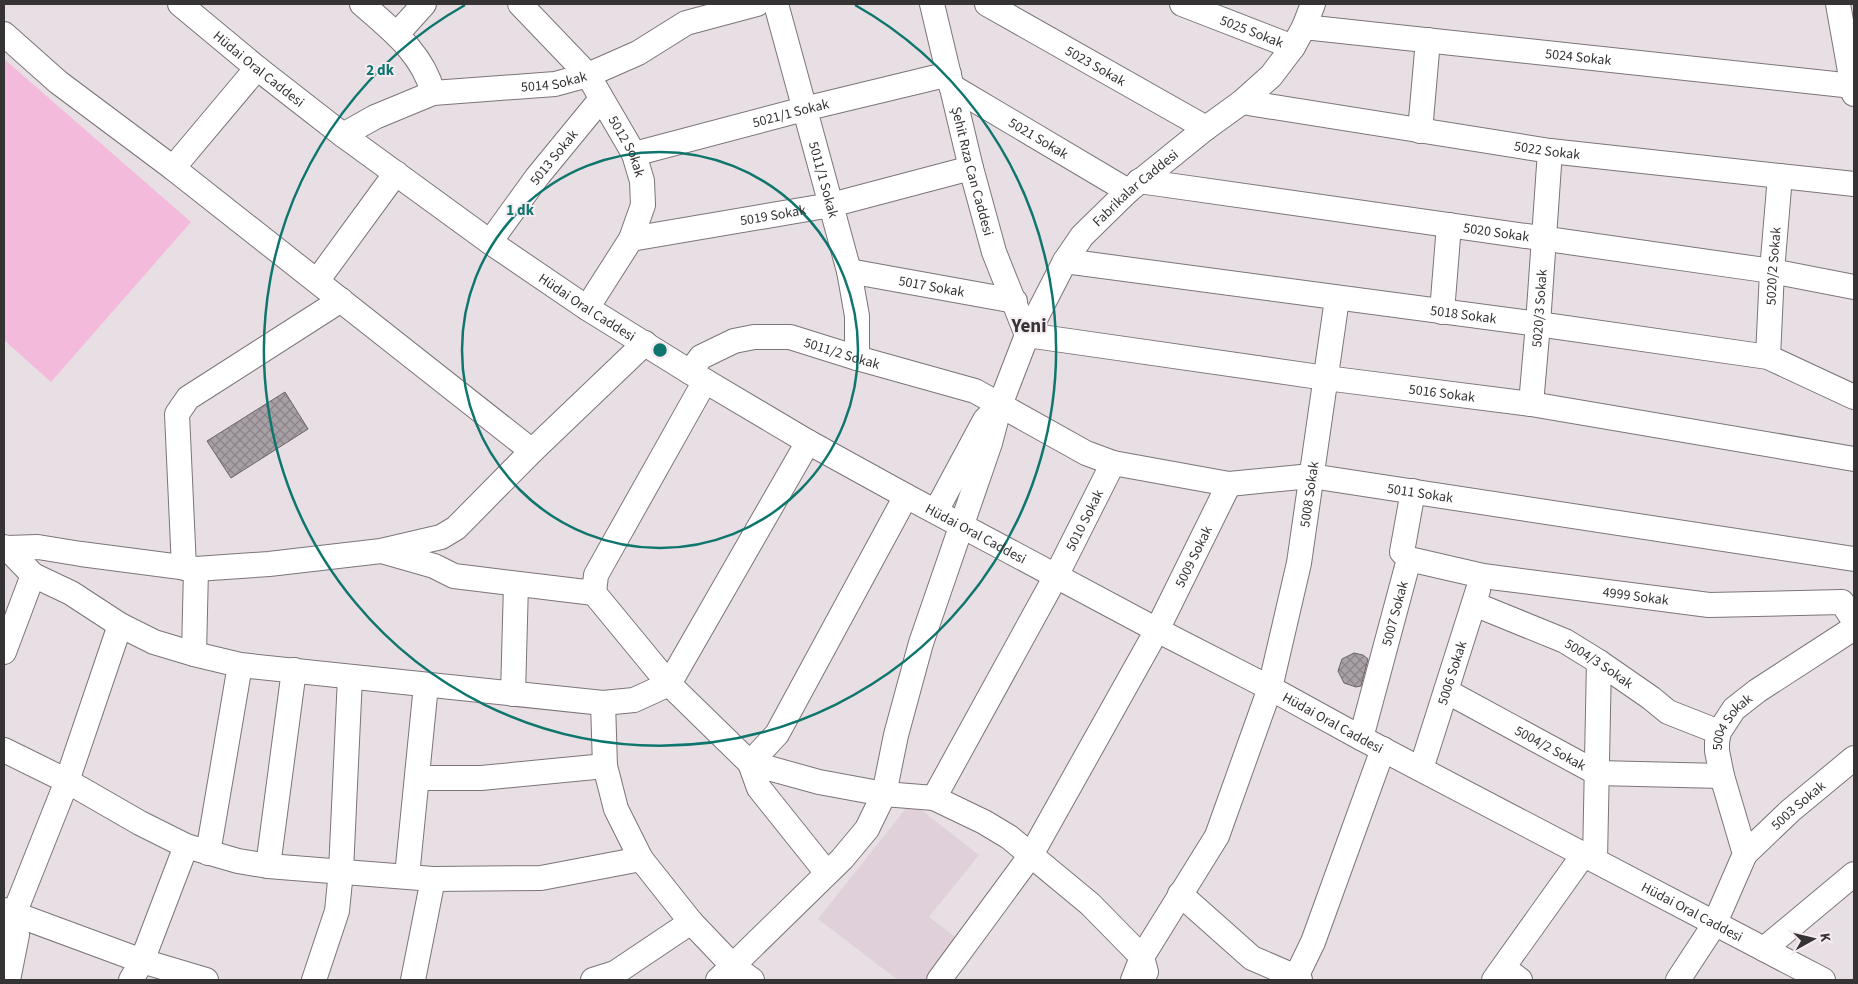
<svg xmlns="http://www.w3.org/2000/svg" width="1858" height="984" viewBox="0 0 1858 984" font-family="'Source Sans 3',sans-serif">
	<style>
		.built { fill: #e0d0d9 }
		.park { fill: #f4badc }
		.building { fill: url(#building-cross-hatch); stroke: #6a6367 }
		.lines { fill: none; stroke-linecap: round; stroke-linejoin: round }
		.minor-casing { stroke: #7c7479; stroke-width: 26 }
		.minor { stroke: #fff; stroke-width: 24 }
		.ring { fill: none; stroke: #0f766e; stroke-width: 2.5 }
		.labels { text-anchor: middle; stroke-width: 4; stroke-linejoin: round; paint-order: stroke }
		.street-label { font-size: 14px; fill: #363335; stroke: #f5ecf1 }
		.district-label { font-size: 19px; font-weight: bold; fill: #363335; stroke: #f5ecf1 }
		.centre { fill: #0f766e; stroke: #f5ecf1; stroke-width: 2.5 }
		.ring-label { font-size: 15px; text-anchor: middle; font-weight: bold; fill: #0f766e; stroke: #f5ecf1; stroke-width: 4; stroke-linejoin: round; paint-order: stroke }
	</style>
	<defs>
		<pattern id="building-cross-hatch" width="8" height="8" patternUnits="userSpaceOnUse" patternTransform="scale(1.25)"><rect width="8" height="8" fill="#a8a0a5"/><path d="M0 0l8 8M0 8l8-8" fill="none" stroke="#8a8387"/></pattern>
	</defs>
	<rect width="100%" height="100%" fill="#e8dfe4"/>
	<path class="built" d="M 911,802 L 979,855 L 929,917 L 958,939 L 927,980 L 898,980 L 818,919 Z"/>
	<path class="park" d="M 4,59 L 191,222 L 51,382 L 4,340 Z"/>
	<path class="building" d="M 285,392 L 308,429 L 231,478 L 207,441 Z
		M 1354,653 L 1363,655 L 1368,659 L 1361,686 L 1356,687 L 1344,683 L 1338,671 L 1342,659 Z"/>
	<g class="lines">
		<defs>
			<g id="minor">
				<path id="s1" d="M 180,4 L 257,68 L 343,135 L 490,242 L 587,308 L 690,372 L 808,442 L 906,496 L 1157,630 L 1270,688 L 1361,738 L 1823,980"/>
				<path d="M 362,4 C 392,30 423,54 433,93"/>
				<path id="s2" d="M 520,4 L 588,75 L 634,154 L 642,181 L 643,205 L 631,239 L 587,308"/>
				<path id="s3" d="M 776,4 L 849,271 L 857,316 L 857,358"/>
				<path id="s4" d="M 932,4 L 971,168 L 994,252 L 1027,335 L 1326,378 L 1531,404 L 1854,459"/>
				<path id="s5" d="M 987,4 L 1206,128"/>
				<path id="s6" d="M 1182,4 L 1293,47"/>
				<path d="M 1838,4 L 1854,94"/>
				<path id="s7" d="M 1304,27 L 1853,86"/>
				<path d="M 4,34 L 58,82 L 173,168 L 532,451"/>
				<path d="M 397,34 L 424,4"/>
				<path id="s8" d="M 951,86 L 1128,191"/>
				<path id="s9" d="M 1242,102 L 1550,151 L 1854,184"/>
				<path d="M 1420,131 L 1428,40"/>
				<path id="s10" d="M 343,135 L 375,117 L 433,93 L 555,84 L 588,75 L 638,53 L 686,23 L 757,4"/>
				<path id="s11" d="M 634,154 L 804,109 L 949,74"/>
				<path d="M 173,168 L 257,68"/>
				<path id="s12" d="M 1139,181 L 1772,271 L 1854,287"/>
				<path id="s13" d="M 631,239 L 831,205 L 971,168"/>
				<path id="s14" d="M 490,242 L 537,177 L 601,99"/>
				<path id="s15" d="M 1065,261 L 1538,324 L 1768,357 L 1854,397"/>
				<path id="s16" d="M 849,271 L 1015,301"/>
				<path d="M 317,281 L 396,173"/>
				<path d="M 1442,312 L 1449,225"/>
				<path id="s17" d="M 1768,357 L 1772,271 L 1780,176"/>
				<path id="s18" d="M 690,372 L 701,357 L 734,341 L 754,337 L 790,337 L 857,358 L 975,391 L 1086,453 L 1113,463 L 1229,484 L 1311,476 L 1854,559"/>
				<path id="s19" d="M 1531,404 L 1538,324 L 1550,151"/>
				<path d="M 936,511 L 985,420 L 990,415"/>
				<path d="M 4,547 L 7,548 L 38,547 L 81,554 L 196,569 L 269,564 L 381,551 L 441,537 L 456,528 L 532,451 L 645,343"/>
				<path d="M 7,548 L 33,575 L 71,593 L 120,625 L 154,642 L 194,654 L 240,665 L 603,703 L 634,700 L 669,684 L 808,442"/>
				<path d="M 385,552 L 434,566 L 454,576 L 594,593 L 596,575 L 705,381"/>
				<path id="s20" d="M 1409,559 L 1483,576 L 1709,605 L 1842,602 L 1854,621"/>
				<path d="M 184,568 L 177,414 L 188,398 L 341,300"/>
				<path d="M 594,593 L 669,684 L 750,763 L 819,782 L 884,794 L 934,798 L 984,822 L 1009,837 L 1090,904 L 1142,957 L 1146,972"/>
				<path id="s21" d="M 1474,604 L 1565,641 L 1599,662 L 1651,698 L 1668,712 L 1719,732"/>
				<path d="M 4,652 L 33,575"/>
				<path d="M 194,654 L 196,569"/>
				<path id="s22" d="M 1446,691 L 1597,773 L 1722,776"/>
				<path d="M 513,694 L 516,584"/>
				<path d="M 603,703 L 605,766 L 616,809 L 641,859 L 691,922 L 733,966 L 752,980"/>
				<path id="s23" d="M 1361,738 L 1409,559 L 1402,552 L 1413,491"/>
				<path d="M 4,750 L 67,781 L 140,823 L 186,846 L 238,861 L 268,866 L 433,879 L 541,878 L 641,859"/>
				<path id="s24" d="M 1421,769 L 1478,590"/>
				<path d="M 417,778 L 481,778 L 605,766"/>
				<path id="s25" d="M 934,798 L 1056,576 L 1113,463"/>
				<path d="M 208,853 L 240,665"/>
				<path id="s26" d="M 1745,854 L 1790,811 L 1854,758"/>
				<path d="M 1595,860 L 1599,662"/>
				<path d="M 268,866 L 294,670"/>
				<path d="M 827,873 L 759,788 L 750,763 L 777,734 L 906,496"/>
				<path d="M 407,876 L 426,685"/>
				<path d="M 1180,894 L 1252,958 L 1296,977 L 1300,980"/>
				<path d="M 4,910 L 142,961 L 206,980"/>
				<path d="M 1764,949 L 1854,874"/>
				<path d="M 1504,968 L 1520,980"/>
				<path d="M 1296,977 L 1313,942 L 1383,749"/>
				<path d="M 8,980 L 17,935 L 14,914 L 67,781 L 120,625"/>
				<path d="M 131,980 L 142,961 L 186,846"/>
				<path d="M 314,980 L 337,911 L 341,871 L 350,677"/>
				<path d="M 413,980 L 433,879"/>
				<path d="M 593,980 L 615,973 L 691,922"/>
				<path id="s27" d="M 718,980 L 842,859 L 867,829 L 884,794 L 896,735 L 921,643 L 990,443 L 1000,405 L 1027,335 L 1065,261 L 1082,236 L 1128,191 L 1206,128 L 1242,102 L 1271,76 L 1293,47 L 1304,27 L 1313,4"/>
				<path id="s28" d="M 939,980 L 1031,855 L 1157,630 L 1229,484"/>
				<path id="s29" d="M 1133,980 L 1142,957 L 1217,836 L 1270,688 L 1299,563 L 1337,299"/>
				<path d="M 1494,980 L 1584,854"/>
				<path id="s30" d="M 1678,980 L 1714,925 L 1745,854 L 1722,776 L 1717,751 L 1717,742 L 1719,732 L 1734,709 L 1757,691 L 1854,628"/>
			</g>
		</defs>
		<use href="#minor" class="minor-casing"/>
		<use href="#minor" class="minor"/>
	</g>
	<g class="ring">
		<circle cx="660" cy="350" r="198"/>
		<path d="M855 5A396 396 0 1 1 465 5"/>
	</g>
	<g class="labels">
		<g class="street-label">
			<text dy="5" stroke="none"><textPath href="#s6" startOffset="75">5025 Sokak</textPath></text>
			<text dy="5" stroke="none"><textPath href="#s7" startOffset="276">5024 Sokak</textPath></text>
			<text dy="5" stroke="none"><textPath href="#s5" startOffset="125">5023 Sokak</textPath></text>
			<text dy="5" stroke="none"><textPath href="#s1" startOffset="102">Hüdai Oral Caddesi</textPath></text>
			<text dy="5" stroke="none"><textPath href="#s10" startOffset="221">5014 Sokak</textPath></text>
			<text dy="5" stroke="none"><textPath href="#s11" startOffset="162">5021/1 Sokak</textPath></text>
			<text dy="5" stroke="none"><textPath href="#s8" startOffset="102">5021 Sokak</textPath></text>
			<text dy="5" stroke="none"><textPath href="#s2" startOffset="180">5012 Sokak</textPath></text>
			<text dy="5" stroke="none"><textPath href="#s9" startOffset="309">5022 Sokak</textPath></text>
			<text dy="5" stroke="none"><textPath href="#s14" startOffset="106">5013 Sokak</textPath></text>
			<text dy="5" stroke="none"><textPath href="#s4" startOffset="172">Şehit Rıza Can Caddesi</textPath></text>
			<text dy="5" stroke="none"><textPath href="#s3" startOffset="182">5011/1 Sokak</textPath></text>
			<text dy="5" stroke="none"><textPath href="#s27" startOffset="918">Fabrikalar Caddesi</textPath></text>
			<text dy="5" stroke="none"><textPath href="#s13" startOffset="144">5019 Sokak</textPath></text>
			<text dy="5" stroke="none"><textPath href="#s12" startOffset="361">5020 Sokak</textPath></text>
			<text dy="5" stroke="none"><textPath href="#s17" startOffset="91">5020/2 Sokak</textPath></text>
			<text dy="5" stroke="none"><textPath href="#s16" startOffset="84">5017 Sokak</textPath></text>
			<text dy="5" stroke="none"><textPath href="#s1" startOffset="508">Hüdai Oral Caddesi</textPath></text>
			<text dy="5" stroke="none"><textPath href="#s19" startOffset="96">5020/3 Sokak</textPath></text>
			<text dy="5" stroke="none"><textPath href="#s15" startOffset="402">5018 Sokak</textPath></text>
			<text dy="5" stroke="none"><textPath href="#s18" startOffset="166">5011/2 Sokak</textPath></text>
			<text dy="5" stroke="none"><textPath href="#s4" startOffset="764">5016 Sokak</textPath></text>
			<text dy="5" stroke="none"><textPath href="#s18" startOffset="771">5011 Sokak</textPath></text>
			<text dy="5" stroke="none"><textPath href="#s29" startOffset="522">5008 Sokak</textPath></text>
			<text dy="5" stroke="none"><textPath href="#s25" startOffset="316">5010 Sokak</textPath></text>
			<text dy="5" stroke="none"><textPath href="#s1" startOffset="958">Hüdai Oral Caddesi</textPath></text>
			<text dy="5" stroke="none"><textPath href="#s28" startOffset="495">5009 Sokak</textPath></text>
			<text dy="5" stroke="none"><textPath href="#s20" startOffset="230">4999 Sokak</textPath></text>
			<text dy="5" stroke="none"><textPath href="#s23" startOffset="129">5007 Sokak</textPath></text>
			<text dy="5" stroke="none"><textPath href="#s21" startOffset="139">5004/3 Sokak</textPath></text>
			<text dy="5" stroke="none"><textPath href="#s24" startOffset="101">5006 Sokak</textPath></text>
			<text dy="5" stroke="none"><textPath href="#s1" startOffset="1362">Hüdai Oral Caddesi</textPath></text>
			<text dy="5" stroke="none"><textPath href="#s30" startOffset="284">5004 Sokak</textPath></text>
			<text dy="5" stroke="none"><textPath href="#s22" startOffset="119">5004/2 Sokak</textPath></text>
			<text dy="5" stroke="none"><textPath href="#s26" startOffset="72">5003 Sokak</textPath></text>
			<text dy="5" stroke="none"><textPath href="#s1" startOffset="1768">Hüdai Oral Caddesi</textPath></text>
		</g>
		<g class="district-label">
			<text x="1029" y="332">Yeni</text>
		</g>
	</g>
	<circle cx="660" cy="350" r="8" class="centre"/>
	<g class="ring-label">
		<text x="380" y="75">2 dk</text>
		<text x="520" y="215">1 dk</text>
	</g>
	<rect width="1858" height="984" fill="none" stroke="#363335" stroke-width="10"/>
	<g transform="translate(1813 939) rotate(82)" stroke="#f5ecf1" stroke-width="4" paint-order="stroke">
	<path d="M0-4L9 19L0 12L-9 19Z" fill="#363335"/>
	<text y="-8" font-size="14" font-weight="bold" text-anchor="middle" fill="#363335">K</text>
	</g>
</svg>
